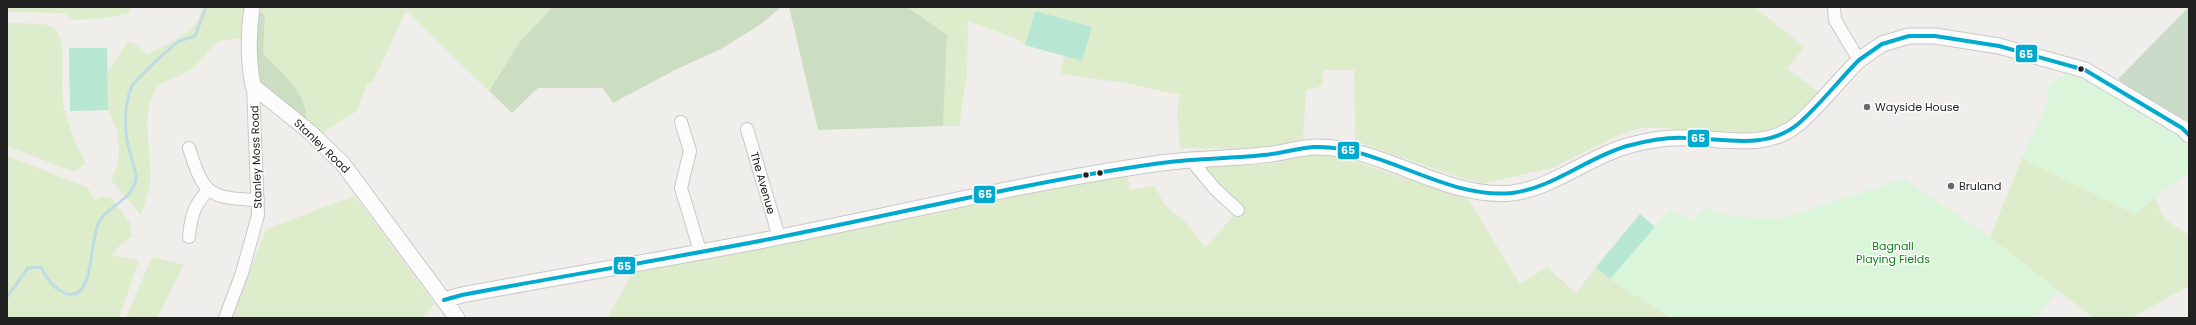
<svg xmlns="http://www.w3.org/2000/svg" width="2196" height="325" viewBox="0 0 2196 325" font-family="Poppins,sans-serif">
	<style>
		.grass { fill: #ddeccb }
		.forest { fill: #cbdec1 }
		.cemetery { fill: #cadbca }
		.park { fill: #daf5da }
		.pitch { fill: #b7e6d2 }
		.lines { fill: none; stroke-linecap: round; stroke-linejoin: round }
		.stream { stroke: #bfdbe3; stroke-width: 3 }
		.minor-casing { stroke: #c9c8c7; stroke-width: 14 }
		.tertiary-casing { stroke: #c9c8c7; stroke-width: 17 }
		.minor { stroke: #fdfcfc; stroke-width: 12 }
		.tertiary { stroke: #fdfcfc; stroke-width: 15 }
		.bus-1-casing { stroke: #fff; stroke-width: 7 }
		.bus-1 { stroke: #00a9ce; stroke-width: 4 }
		.bus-dot { fill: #222; stroke: #fff; stroke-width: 1.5 }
		.poi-dot { fill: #6a6968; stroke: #fff; stroke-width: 1.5 }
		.labels { text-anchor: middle; stroke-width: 3; stroke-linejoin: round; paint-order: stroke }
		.poi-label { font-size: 11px; fill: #222; stroke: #fff; text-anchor: start }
		.street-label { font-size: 11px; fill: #222; stroke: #fff }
		.park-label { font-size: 11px; fill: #0c8416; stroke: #fff }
		.line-badge { stroke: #fff; stroke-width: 1.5 }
		.badge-label { font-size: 11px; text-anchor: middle; font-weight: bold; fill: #fff }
	</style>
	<rect width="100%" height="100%" fill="#f0eeeb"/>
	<path class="grass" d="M 7,7 L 131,7 L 129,13 L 106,18 L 74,20 L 64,13 L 7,12 Z
		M 202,7 L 245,7 L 242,38 C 205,41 217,47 193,68 C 183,77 164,78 156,89 C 139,113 153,155 150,182 C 149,193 144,204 141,215 L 111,180 L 118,164 L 119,149 L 117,130 L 108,110 L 108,71 L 127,43 L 132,42 L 148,54 C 161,48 187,35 195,24 C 199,20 201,13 202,7 Z
		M 261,7 L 402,7 L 407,10 L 410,7 L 553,7 L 521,40 L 489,91 L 406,11 L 373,82 L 366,85 L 358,110 L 323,133 L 305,119 L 304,103 L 280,71 L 263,53 L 265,15 L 260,12 Z
		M 907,7 L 1754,7 L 1805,47 L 1787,68 L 1819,92 L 1780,129 L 1745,137 L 1667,128 L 1640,128 L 1615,137 L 1552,168 L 1485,183 L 1461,178 L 1355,141 L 1354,70 L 1324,70 L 1322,86 L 1306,90 L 1303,140 L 1269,149 L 1180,148 L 1177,112 L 1180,95 L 1125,83 L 1061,74 L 1064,56 L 1082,61 L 1035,11 L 1025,45 L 1017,39 L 968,21 L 967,74 L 959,126 L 943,126 L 947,35 Z
		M 7,23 C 17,24 45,22 53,27 C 66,34 62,70 62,85 C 62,114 73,137 86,163 L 74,172 L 7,146 Z
		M 1324,151 L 1469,200 L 1520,284 L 1547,267 L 1576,293 L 1596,267 L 1617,284 L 1672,318 L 607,318 L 633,272 L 808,239 L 1127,174 L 1130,190 L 1155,186 L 1164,204 L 1187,224 L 1205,247 L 1241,208 L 1198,165 L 1214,163 L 1255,165 L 1279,163 L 1297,155 Z
		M 7,156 L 87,187 L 95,200 L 104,196 L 112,198 L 130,223 L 132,237 L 120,245 L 112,255 L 139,260 L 119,318 L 7,318 Z
		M 2022,158 L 2135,214 L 2155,198 L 2164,219 L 2189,235 L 2189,286 L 2131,318 L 2093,318 L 1990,237 Z
		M 355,196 L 435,304 L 422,318 L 232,318 L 266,229 Z
		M 152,257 L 184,265 L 157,318 L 126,318 Z"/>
	<path class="forest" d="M 553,7 L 781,7 L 761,24 L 721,49 L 675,70 L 613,103 L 603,88 L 538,88 L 512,113 L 489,91 L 521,40 Z
		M 789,7 L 907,7 L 947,35 L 943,126 L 818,130 Z
		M 260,12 L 265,15 L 263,53 C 277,69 311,96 305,119 C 292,109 271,97 261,85 C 249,70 257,29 260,12 Z"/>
	<path class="cemetery" d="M 2189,7 L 2189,122 L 2146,100 L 2118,79 Z"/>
	<path class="park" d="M 2066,74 C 2105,86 2160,117 2189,146 L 2189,171 L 2135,214 L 2022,158 L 2047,106 L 2047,91 L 2051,83 Z
		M 1904,179 L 1990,237 L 2058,290 L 2035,318 L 1672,318 L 1610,279 L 1655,227 L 1672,210 L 1691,221 L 1705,208 L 1729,216 L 1780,219 Z"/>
	<path class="pitch" d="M 1035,11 L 1092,27 L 1082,61 L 1025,45 Z
		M 69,48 L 107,48 L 108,110 L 70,111 Z
		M 1640,214 L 1655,227 L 1610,279 L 1596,267 Z"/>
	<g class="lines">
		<path class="stream" d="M 7,297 L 28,268 L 41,267 C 47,279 55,291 68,294 C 95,300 89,237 100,220 C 110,205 134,199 136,178 C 136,169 131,158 129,149 C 124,131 124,103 132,86 C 134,81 172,46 178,42 C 183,39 190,38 195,36 L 206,7"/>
		<defs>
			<path id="minor" d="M 1834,8 L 1835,20 L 1859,60
				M 681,122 L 690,151 L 681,188 L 700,251
				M 747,129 L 779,237
				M 189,148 C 204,195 208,198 258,200
				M 1191,160 L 1215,189 L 1238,210
				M 189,237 C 191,215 194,206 208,190
				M 225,318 L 242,273 L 258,215 L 253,86"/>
			<path id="tertiary" d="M 252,7 C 248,34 248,59 253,86 L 310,132 L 343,164 L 457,318
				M 444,300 L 462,295 C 568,275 674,258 780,237 C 906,212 1033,181 1161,163 C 1195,158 1229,159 1263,155 C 1280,154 1297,148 1314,147 C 1379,144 1445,200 1512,193 C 1553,188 1588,157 1627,146 C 1646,141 1666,137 1685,138 C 1724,138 1765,151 1798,124 C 1819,106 1839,80 1859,60 L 1882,44 L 1909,36 L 1935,36 L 1999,46 L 2085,70 L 2182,128 L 2189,135"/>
		</defs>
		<use href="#minor" class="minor-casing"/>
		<use href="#tertiary" class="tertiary-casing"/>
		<use href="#minor" class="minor"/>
		<use href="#tertiary" class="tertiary"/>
		<defs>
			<path id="bus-1" d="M 444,300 L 462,295 C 568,275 674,258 780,237 C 906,212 1033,181 1161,163 C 1195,158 1229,159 1263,155 C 1280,154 1297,148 1314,147 C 1379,144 1445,200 1512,193 C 1553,188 1588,157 1627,146 C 1646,141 1666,137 1685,138 C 1724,138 1765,151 1798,124 C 1819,106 1839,80 1859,60 L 1882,44 L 1909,36 L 1935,36 L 1999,46 L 2085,70 L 2182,128 L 2189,135"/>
		</defs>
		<use href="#bus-1" class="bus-1-casing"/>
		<use href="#bus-1" class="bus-1"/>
	</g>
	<g class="bus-dot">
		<circle cx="2081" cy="69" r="3.5"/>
		<circle cx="1100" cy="173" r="3.5"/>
		<circle cx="1086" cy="175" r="3.5"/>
	</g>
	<g class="poi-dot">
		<circle cx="1867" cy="107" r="4"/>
		<circle cx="1951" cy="186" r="4"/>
	</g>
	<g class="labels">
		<g class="poi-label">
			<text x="1875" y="111">Wayside House</text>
			<text x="1959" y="190">Bruland</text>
		</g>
		<g class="street-label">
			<text transform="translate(322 146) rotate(44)" y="4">Stanley Road</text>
			<text transform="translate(256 157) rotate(-92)" y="4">Stanley Moss Road</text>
			<text transform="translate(763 183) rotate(74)" y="4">The Avenue</text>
		</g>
		<g class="park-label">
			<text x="1893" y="250">Bagnall<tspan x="1893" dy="13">Playing Fields</tspan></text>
		</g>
	</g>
	<g class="line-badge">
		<rect x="2015" y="44" width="23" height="19" rx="4" fill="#00a9ce"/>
		<rect x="1687" y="129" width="23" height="19" rx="4" fill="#00a9ce"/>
		<rect x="1337" y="141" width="23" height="19" rx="4" fill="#00a9ce"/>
		<rect x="973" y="185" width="23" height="19" rx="4" fill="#00a9ce"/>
		<rect x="613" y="256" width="23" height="19" rx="4" fill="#00a9ce"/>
	</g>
	<g class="badge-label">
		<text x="2026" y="58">65</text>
		<text x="1698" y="142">65</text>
		<text x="1348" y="154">65</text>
		<text x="985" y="198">65</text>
		<text x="624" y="270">65</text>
	</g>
	<rect width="2196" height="325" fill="none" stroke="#222222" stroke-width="16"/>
</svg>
